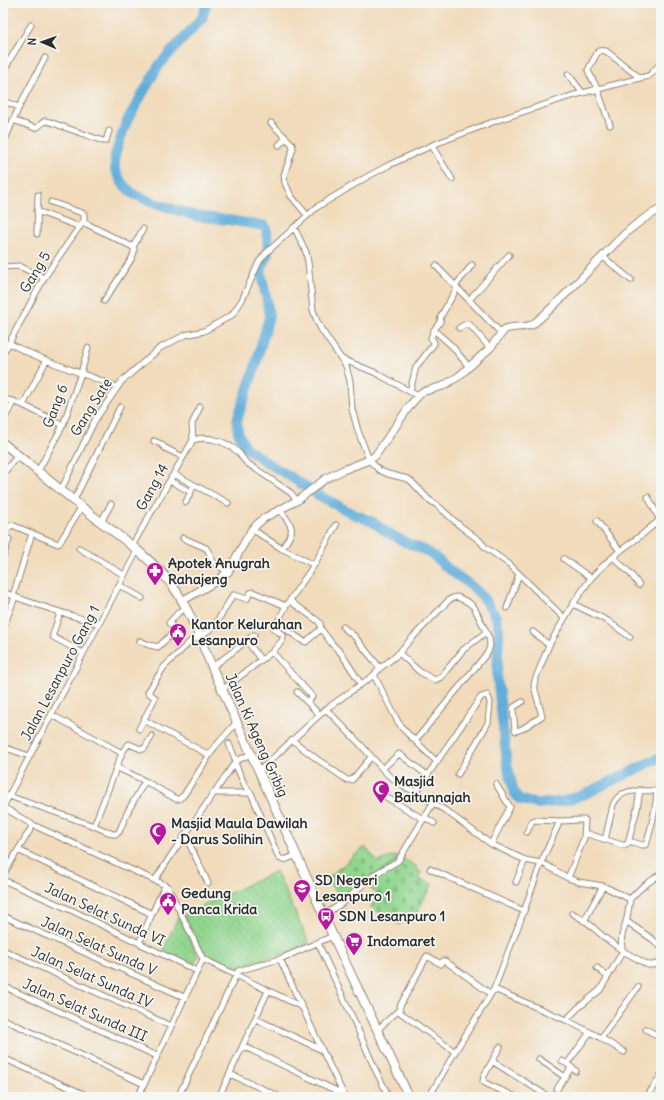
<svg xmlns="http://www.w3.org/2000/svg" width="664" height="1100" viewBox="0 0 664 1100" font-family="Delius,sans-serif">
	<style>
		.grass { fill: url(#grass-dots); stroke: #5e805d }
		.cemetery { fill: url(#cemetery-stones); stroke: #5e805d }
		.lines { fill: none; stroke-linecap: round; stroke-linejoin: round }
		.river { stroke: #61adda; stroke-width: 10 }
		.street-casing { stroke: #8e8373; stroke-width: 7 }
		.secondary-casing { stroke: #8e8373; stroke-width: 9 }
		.primary-casing { stroke: #8e8373; stroke-width: 10 }
		.street { stroke: #fff; stroke-width: 5 }
		.secondary { stroke: #fff; stroke-width: 7 }
		.primary { stroke: #fff; stroke-width: 8 }
		.labels { text-anchor: middle; stroke-width: 3.5; stroke-linejoin: round; paint-order: stroke }
		.street-label { font-size: 14px; fill: #2b2b2b; stroke: #f6f6f2 }
		.poi-label { font-size: 14px; font-weight: bold; fill: #2b2b2b; stroke: #f6f6f2; text-anchor: start }
	</style>
	<defs>
		<pattern id="grass-dots" width="8" height="8" patternUnits="userSpaceOnUse"><rect width="8" height="8" fill="#91d68f"/><path d="M2 2h.1M6 6h.1" fill="none" stroke="#7db87c" stroke-width="1.8" stroke-linecap="round"/></pattern>
		<pattern id="cemetery-stones" width="16" height="16" patternUnits="userSpaceOnUse"><rect width="16" height="16" fill="#91d68f"/><path d="M2 7V4a2 2 0 0 1 4 0v3zM10 15v-3a2 2 0 0 1 4 0v3z" fill="#7db87c"/></pattern>
	</defs>
	<rect width="100%" height="100%" fill="#f6f6f2"/>
	<filter id="ink" filterUnits="userSpaceOnUse"><feTurbulence type="fractalNoise" baseFrequency=".025" numOctaves="2"/><feDisplacementMap in="SourceGraphic" scale="8" xChannelSelector="R" yChannelSelector="G"/><feConvolveMatrix kernelMatrix="1 2 1 2 8 2 1 2 1" color-interpolation-filters="sRGB"/></filter>
	<filter id="wash" filterUnits="userSpaceOnUse"><feTurbulence type="fractalNoise" baseFrequency=".012" numOctaves="4" result="noise"/><feDisplacementMap in="SourceGraphic" scale="16" xChannelSelector="R" yChannelSelector="G"/><feGaussianBlur stdDeviation="0.9" result="paint"/><feColorMatrix in="noise" values="0 0 0 0 0 0 0 0 0 0 0 0 0 0 0 0 0 1.4 0 .05"/><feComposite in="paint" operator="in"/></filter>
	<g filter="url(#wash)">
		<rect width="100%" height="100%" fill="#f1dbbb"/>
		<path class="grass" d="M 276,871 L 309,943 L 280,955 L 231,968 L 228,968 L 204,956 L 184,915 Z
			M 179,915 L 198,957 L 193,966 L 163,951 Z"/>
		<path class="cemetery" d="M 365,847 L 378,862 L 393,856 L 400,857 L 344,901 L 326,879 Z
			M 402,858 L 417,867 L 416,870 L 421,872 L 418,879 L 432,884 L 413,920 L 408,918 L 404,919 L 399,925 L 371,907 L 378,894 L 365,885 L 374,876 Z"/>
		<g class="lines">
			<path class="river" d="M 207,3 L 202,18 L 159,65 L 128,119 L 121,137 L 115,155 L 115,170 L 122,183 L 133,194 L 154,203 L 196,216 L 228,220 L 265,226 L 267,232 L 268,254 L 263,263 L 261,273 L 267,301 L 269,317 L 255,367 L 237,420 L 238,432 L 245,447 L 272,466 L 286,474 L 320,496 L 351,513 L 373,522 L 388,533 L 407,543 L 424,550 L 435,557 L 447,568 L 474,588 L 482,596 L 496,617 L 499,630 L 497,676 L 507,763 L 514,792 L 519,799 L 529,802 L 538,804 L 563,801 L 583,795 L 661,757"/>
		</g>
	</g>
	<g filter="url(#ink)">
		<g class="lines">
			<defs>
				<path id="street" d="M 568,74 L 582,92
					M 3,75 L 9,61 L 31,25
					M 3,101 L 19,107
					M 13,120 L 35,128 C 40,127 41,123 45,121 L 50,122 L 103,141 L 106,141 L 109,131
					M 271,123 L 292,144 L 293,149 L 284,175 L 285,183 L 291,196 L 307,215
					M 610,125 L 597,88 L 589,73 L 588,70 C 590,66 596,54 599,51 C 602,50 604,51 606,51 L 640,78
					M 3,144 L 19,107 L 45,58
					M 279,145 L 286,138
					M 432,146 L 452,179
					M 37,211 L 80,227
					M 83,222 L 133,247
					M 294,227 L 306,252 L 308,262 L 313,310 L 317,321 L 321,329 L 346,366 L 350,381 L 352,409 L 358,431 L 369,460 L 379,470 L 388,474 L 408,479 L 411,481 L 428,499 L 437,505 L 459,525 L 480,541 L 485,547 L 509,564 L 564,618
					M 37,234 L 38,195
					M 602,256 L 631,280
					M 436,266 L 501,333
					M 3,267 L 19,266 L 44,278
					M 455,286 L 472,265
					M 457,288 L 441,316 L 440,322 L 434,330 L 452,346 L 469,367
					M 469,300 L 509,255
					M 104,301 L 132,258 C 133,254 136,251 133,247 L 143,229
					M 459,328 L 464,325 L 469,324 L 490,348
					M 9,343 C 43,362 81,372 117,387
					M 3,353 L 9,343 L 44,278 L 84,220 L 84,214 L 82,213 L 51,202
					M 342,359 L 376,373 L 418,396
					M 410,391 L 416,367 L 434,344 L 434,342 L 431,338 L 434,330
					M 3,398 L 23,405 L 63,425
					M 23,405 L 46,361
					M 3,421 L 14,401
					M 193,440 C 208,435 228,442 239,453 C 242,457 243,460 247,463 L 291,493 L 297,501
					M 193,440 L 192,424 L 200,407
					M 154,441 L 161,444 L 165,448 L 183,457
					M 38,471 L 63,425 L 81,373 L 88,348
					M 3,474 L 18,455
					M 174,474 L 228,503
					M 170,481 L 191,492
					M 61,490 L 95,420 L 122,381 L 160,348 L 185,335 L 204,331 L 232,315 L 242,300 L 259,262 L 266,253 L 317,207 L 365,178 L 389,165 L 435,144 L 498,120 L 571,96 L 648,76 L 651,74 L 661,63
					M 648,497 L 660,520
					M 74,500 L 120,407
					M 186,502 L 194,485
					M 280,510 C 295,530 295,528 282,549
					M 597,521 L 620,551
					M 101,522 L 111,504
					M 3,527 L 8,528 L 12,525 L 58,544 L 60,542 L 82,506
					M 252,529 L 279,547 L 314,565
					M 183,538 L 206,548 C 209,551 210,556 212,560 C 215,565 222,568 228,572
					M 132,546 L 193,440
					M 79,548 L 124,575
					M 3,557 L 9,539
					M 613,557 L 630,573 L 639,585
					M 564,559 L 591,578
					M 119,585 L 142,598
					M 3,592 C 34,605 67,614 99,624
					M 13,596 L 32,533
					M 290,601 L 318,621 L 320,623 L 321,629 L 332,644 L 341,653 L 361,684
					M 573,604 L 608,621 L 630,637
					M 507,608 L 519,574
					M 60,613 L 53,634 L 53,637 L 83,653
					M 277,623 L 303,641 L 306,642 L 308,640 L 321,629
					M 343,627 L 355,637 L 380,668 L 374,675 L 398,722 L 403,729 L 437,762
					M 3,628 L 15,597
					M 533,632 L 549,645
					M 140,641 L 149,645 L 158,647 L 176,630 L 169,623 L 178,613 L 186,608
					M 247,641 L 261,660
					M 272,652 L 312,696 L 312,697 L 307,702
					M 399,653 L 420,672 L 435,680 L 441,677 L 463,650 L 486,632
					M 212,667 L 231,653 L 254,635
					M 380,668 L 396,656 L 413,637 L 449,600 L 453,598 L 457,597 L 468,602 L 474,607 L 489,638 L 490,645 L 488,652 L 415,741
					M 222,690 L 272,652 L 282,641 L 283,638 L 283,635 L 274,629 L 286,606
					M 297,692 L 320,715
					M 522,702 L 514,707 L 513,709 L 515,730 L 516,731 L 522,729 L 542,716 L 534,686 L 535,680 L 549,645 L 573,604 L 591,578 L 604,565 L 620,551 L 639,537 L 661,519
					M 326,709 L 360,744 L 388,775 L 405,787 L 416,792 L 446,811 L 491,844 L 525,860 L 541,863 L 546,865 L 568,878 L 579,882 L 603,886 L 630,899 C 629,907 628,915 626,922 C 623,932 619,940 623,951 L 600,990 L 578,1008 L 566,1020
					M 52,715 L 122,753 L 94,826
					M 144,720 L 209,755
					M 139,729 L 155,698 L 148,692 L 164,667 L 192,640 L 203,635 L 215,625 L 233,595 L 234,595 L 247,599 L 250,593 L 253,592 L 286,606 L 314,565 L 336,525
					M 292,740 L 317,759 L 347,780 L 352,780 L 371,757
					M 229,744 L 236,761
					M 3,747 L 29,756
					M 122,753 L 125,748 L 129,744 L 141,749 L 144,749 L 152,736
					M 235,763 L 245,786 L 251,793 L 279,858 C 284,862 291,857 296,855
					M 116,767 L 145,781
					M 382,769 L 399,754 L 402,756 L 427,775
					M 259,771 L 326,709 L 374,675
					M 416,792 L 481,697 L 487,695 L 489,699 L 490,703 L 488,723 L 458,774
					M 213,793 L 251,793
					M 9,796 L 94,826 L 113,834 L 116,834 L 119,832 L 128,811 L 145,781 L 176,799 L 179,799 L 184,795 L 214,748 L 237,722
					M 386,797 L 423,819
					M 3,807 L 137,551
					M 3,807 L 33,825 L 165,885 L 168,887 L 203,959
					M 424,817 L 434,823
					M 527,832 L 532,821 L 535,820 L 560,821 L 581,820 L 585,820 L 584,838 L 568,878
					M 585,833 L 622,845 L 626,845 L 628,843 L 637,809 L 640,790
					M 185,835 L 208,883
					M 605,840 L 613,805 C 621,785 645,792 661,791
					M 629,841 L 642,845 L 645,845 L 647,842 C 652,825 656,809 657,791
					M 491,844 L 510,807 L 496,784
					M 18,850 L 152,914
					M 430,869 L 524,911
					M 3,875 L 33,825
					M 3,880 L 73,911 L 197,971
					M 155,880 L 176,848 L 236,761 L 251,754
					M 516,882 L 525,860
					M 630,899 C 635,894 639,889 645,885 C 651,880 655,879 661,873
					M 572,913 L 588,923 L 605,938 L 623,951 L 648,965 L 652,965 L 661,963
					M 324,915 L 341,904 L 375,874 L 398,861 L 433,803
					M 3,916 L 184,997
					M 584,921 L 603,886
					M 626,921 L 652,939 L 661,947
					M 139,943 L 165,885
					M 318,943 L 355,1023 L 375,1069 L 386,1091
					M 3,950 L 171,1026
					M 280,959 L 322,1050 L 345,1097
					M 597,968 L 608,977
					M 3,986 L 157,1056
					M 494,989 L 566,1020 L 601,1038 L 624,1052
					M 3,1019 L 144,1084
					M 256,1019 L 322,1050
					M 646,1029 L 661,1038
					M 377,1030 L 399,1010
					M 601,1038 L 638,987
					M 243,1046 L 343,1094
					M 500,1047 L 484,1076 L 483,1081 L 485,1083 L 489,1085 L 516,1097
					M 455,1052 L 401,1013 L 399,1010 L 400,1006 L 427,956 L 441,964 L 443,961 L 445,961 L 491,994
					M 3,1058 L 90,1097
					M 539,1059 L 565,1077
					M 492,1061 L 549,1097
					M 562,1061 L 567,1064
					M 576,1071 L 567,1064 L 590,1032
					M 230,1074 L 280,1097
					M 557,1089 L 571,1068
					M 138,1097 L 203,959 L 302,1007
					M 178,1097 L 238,971 L 280,959 L 333,936
					M 219,1097 L 268,991
					M 429,1097 L 455,1052 L 494,989 L 524,911 L 541,863 L 560,821
					M 647,1097 L 661,1075"/>
				<path id="secondary" d="M 182,601 L 218,580 L 228,572 L 252,529 L 264,518 L 298,500 L 325,479 L 343,470 L 369,460 L 375,456 L 411,404 L 422,392 L 443,386 L 459,376 L 490,348 L 505,329 C 514,326 523,328 532,325 C 557,305 579,280 602,257 C 621,237 636,221 661,209"/>
				<path id="primary" d="M 3,443 C 34,468 65,494 97,519 C 123,539 152,559 172,585 C 190,610 200,639 212,667 L 333,936 L 409,1097"/>
			</defs>
			<use href="#street" class="street-casing"/>
			<use href="#secondary" class="secondary-casing"/>
			<use href="#primary" class="primary-casing"/>
			<use href="#street" class="street"/>
			<use href="#secondary" class="secondary"/>
			<use href="#primary" class="primary"/>
		</g>
	</g>
	<defs>
		<symbol id="pharmacy-pin" viewBox="-11 -11 22 30"><path d="M0 17L-7.5 6A9.5 9.5 0 1 1 7.5 6Z" fill="#b5179e" stroke="#f6f6f2"/><path d="M-2-6h4v4h4v4h-4v4h-4v-4h-4v-4h4Z" fill="#fff"/></symbol>
		<symbol id="civic-pin" viewBox="-11 -11 22 30"><path d="M0 17L-7.5 6A9.5 9.5 0 1 1 7.5 6Z" fill="#b5179e" stroke="#f6f6f2"/><path d="M-.6-6.5H3V-4.5H.6V-3L4-1V1h2V6H-6V1h2V-1L-.6-3ZM-1.2 2.5V6h2.4V2.5Z" fill="#fff"/></symbol>
		<symbol id="mosque-pin" viewBox="-11 -11 22 30"><path d="M0 17L-7.5 6A9.5 9.5 0 1 1 7.5 6Z" fill="#b5179e" stroke="#f6f6f2"/><path d="M3.5-4.9A6 6 0 1 0 3.5 4.9A5 5 0 1 1 3.5-4.9Z" fill="#fff"/></symbol>
		<symbol id="school-pin" viewBox="-11 -11 22 30"><path d="M0 17L-7.5 6A9.5 9.5 0 1 1 7.5 6Z" fill="#b5179e" stroke="#f6f6f2"/><path d="M0-5L7-2L0 1L-7-2ZM-4 1L0 2.5L4 1V4Q0 6-4 4Z" fill="#fff"/></symbol>
		<symbol id="bus-pin" viewBox="-11 -11 22 30"><path d="M0 17L-7.5 6A9.5 9.5 0 1 1 7.5 6Z" fill="#b5179e" stroke="#f6f6f2"/><path d="M-5-6H5V4H4V6H2V4H-2V6H-4V4H-5ZM-3.5-4V0h7V-4ZM-3.5 1.2v1.5H-2V1.2ZM2 1.2v1.5H3.5V1.2Z" fill="#fff"/></symbol>
		<symbol id="supermarket-pin" viewBox="-11 -11 22 30"><path d="M0 17L-7.5 6A9.5 9.5 0 1 1 7.5 6Z" fill="#b5179e" stroke="#f6f6f2"/><path d="M-6-5.5h2.5l.6 2H6L4.5 2H-2.5L-4.4-4H-6ZM-1.5 3.2a1.3 1.3 0 1 0 .1 0ZM3 3.2a1.3 1.3 0 1 0 .1 0Z" fill="#fff"/></symbol>
	</defs>
	<g fill-rule="evenodd">
		<use href="#pharmacy-pin" x="145" y="561" width="20" height="27"/>
		<use href="#civic-pin" x="168" y="622" width="20" height="27"/>
		<use href="#mosque-pin" x="371" y="779" width="20" height="27"/>
		<use href="#mosque-pin" x="148" y="821" width="20" height="27"/>
		<use href="#school-pin" x="292" y="878" width="20" height="27"/>
		<use href="#civic-pin" x="158" y="891" width="20" height="27"/>
		<use href="#bus-pin" x="316" y="906" width="20" height="27"/>
		<use href="#supermarket-pin" x="344" y="931" width="20" height="27"/>
	</g>
	<g class="labels">
		<g class="street-label">
			<text transform="translate(35 272) rotate(-59)" y="5">Gang 5</text>
			<text transform="translate(55 406) rotate(-69)" y="5">Gang 6</text>
			<text transform="translate(91 407) rotate(-58)" y="5">Gang Sate</text>
			<text transform="translate(152 487) rotate(-61)" y="5">Gang 14</text>
			<text transform="translate(60 673) rotate(-62)" y="5">Jalan Lesanpuro Gang 1</text>
			<text transform="translate(257 735) rotate(66)" y="5">Jalan Ki Ageng Gribig</text>
			<text transform="translate(105 914) rotate(25)" y="5">Jalan Selat Sunda VI</text>
			<text transform="translate(99 946) rotate(24)" y="5">Jalan Selat Sunda V</text>
			<text transform="translate(92 977) rotate(24)" y="5">Jalan Selat Sunda IV</text>
			<text transform="translate(85 1010) rotate(24)" y="5">Jalan Selat Sunda III</text>
		</g>
		<g class="poi-label">
			<text x="168" y="568">Apotek Anugrah<tspan x="168" dy="16">Rahajeng</tspan></text>
			<text x="191" y="629">Kantor Kelurahan<tspan x="191" dy="16">Lesanpuro</tspan></text>
			<text x="394" y="786">Masjid<tspan x="394" dy="16">Baitunnajah</tspan></text>
			<text x="171" y="828">Masjid Maula Dawilah<tspan x="171" dy="16">- Darus Solihin</tspan></text>
			<text x="315" y="885">SD Negeri<tspan x="315" dy="16">Lesanpuro 1</tspan></text>
			<text x="181" y="898">Gedung<tspan x="181" dy="16">Panca Krida</tspan></text>
			<text x="339" y="921">SDN Lesanpuro 1</text>
			<text x="367" y="946">Indomaret</text>
		</g>
	</g>
	<rect width="664" height="1100" fill="none" stroke="#f6f6f2" stroke-width="16"/>
	<g transform="translate(42 42) rotate(272)" stroke="#f6f6f2" stroke-width="3" paint-order="stroke">
	<path d="M0-3L7 15L0 10L-7 15Z" fill="#2b2b2b"/>
	<text y="-6" font-size="11" font-weight="bold" text-anchor="middle" fill="#2b2b2b">N</text>
	</g>
</svg>
